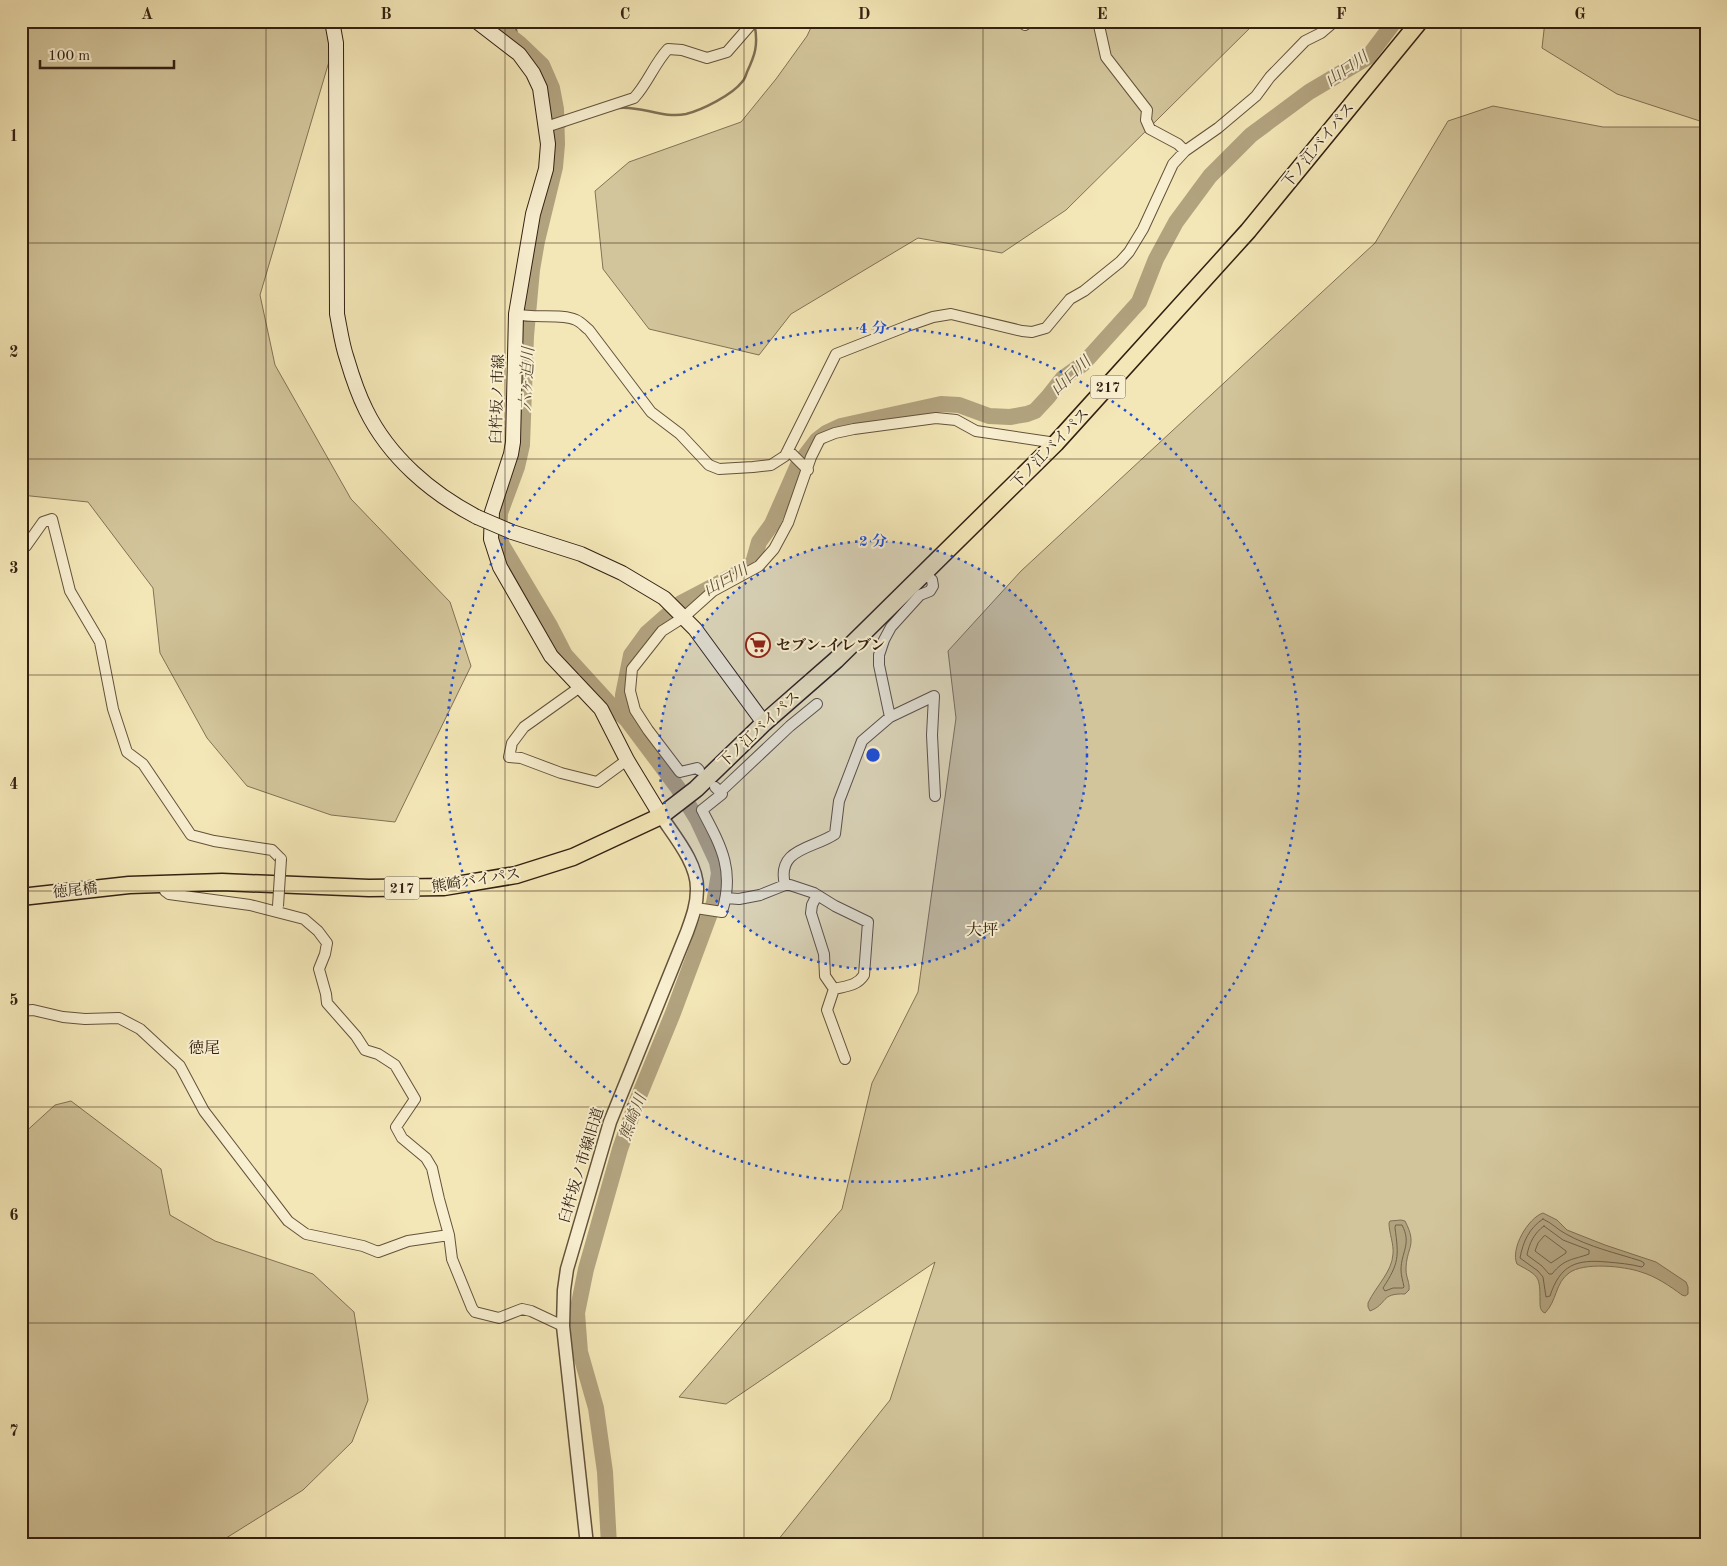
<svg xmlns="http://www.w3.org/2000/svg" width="1727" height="1566" viewBox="0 0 1727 1566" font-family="'Old Standard TT','Noto Serif JP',serif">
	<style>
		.green { fill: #d3c59b; stroke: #837256 }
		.water { fill: #b2a37f; stroke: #7f6f53 }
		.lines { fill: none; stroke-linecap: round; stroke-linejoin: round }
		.shore { stroke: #726248; stroke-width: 1 }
		.stream { stroke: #7f6f53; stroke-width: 2.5 }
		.river { stroke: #b2a37f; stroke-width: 16 }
		.minor-casing { stroke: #63523b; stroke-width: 12 }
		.tertiary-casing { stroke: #63523b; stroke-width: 15 }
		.secondary-casing { stroke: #332012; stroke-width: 16 }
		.trunk-casing { stroke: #332012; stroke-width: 19 }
		.minor { stroke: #f8efd0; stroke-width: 10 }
		.tertiary { stroke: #f8efd0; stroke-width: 12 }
		.secondary { stroke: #f8efd0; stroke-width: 14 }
		.trunk { stroke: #f4e7b7; stroke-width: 16 }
		.minor-bridge-casing { stroke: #63523b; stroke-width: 12; stroke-linecap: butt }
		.secondary-bridge-casing { stroke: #332012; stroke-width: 16; stroke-linecap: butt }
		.minor-bridge { stroke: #f8efd0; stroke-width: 10 }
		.secondary-bridge { stroke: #f8efd0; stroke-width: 14 }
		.grid { fill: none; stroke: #332012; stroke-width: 1; stroke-opacity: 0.55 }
		.ring { fill: none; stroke: #1d4ed8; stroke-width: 2.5; stroke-dasharray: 2.5 5 }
		.labels { text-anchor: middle; stroke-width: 4; stroke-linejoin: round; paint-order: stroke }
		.shield { fill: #f8efd0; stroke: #6e5e4b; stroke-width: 1 }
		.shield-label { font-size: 14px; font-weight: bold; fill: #332012 }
		.street-label { font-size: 15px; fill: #332012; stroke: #f8efd0 }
		.poi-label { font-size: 15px; font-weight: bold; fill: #332012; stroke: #f8efd0; text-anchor: start }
		.water-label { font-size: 16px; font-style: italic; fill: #5f4e38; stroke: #f8efd0 }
		.neighbourhood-label { font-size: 16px; fill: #332012; stroke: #f8efd0 }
		.centre { fill: #1d4ed8; stroke: #f8efd0; stroke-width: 2.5 }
		.ring-label { font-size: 15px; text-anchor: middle; font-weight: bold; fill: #1d4ed8; stroke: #f8efd0; stroke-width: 4; stroke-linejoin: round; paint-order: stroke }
		.neatline { fill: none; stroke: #332012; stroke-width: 2 }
		.grid-label { font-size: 16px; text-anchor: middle; font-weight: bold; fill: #332012 }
	</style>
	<rect width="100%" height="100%" fill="#f4e7b7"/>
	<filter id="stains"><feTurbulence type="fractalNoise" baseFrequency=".004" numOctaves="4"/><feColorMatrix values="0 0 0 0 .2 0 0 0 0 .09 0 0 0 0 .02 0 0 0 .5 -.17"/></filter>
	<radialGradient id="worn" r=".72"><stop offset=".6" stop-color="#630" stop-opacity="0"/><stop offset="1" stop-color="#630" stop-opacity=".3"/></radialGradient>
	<path class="green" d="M 21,21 L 341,21 L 260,295 L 275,365 L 351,499 L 450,602 L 471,666 L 395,822 L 331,815 L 247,786 L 207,738 L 160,653 L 153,588 L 88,502 L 21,495 Z
		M 814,21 L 1257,21 L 1066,210 L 1002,253 L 918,238 L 791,314 L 759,355 L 649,329 L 603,269 L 595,191 L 629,162 L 741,122 L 776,79 L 807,36 Z
		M 1545,21 L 1706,21 L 1706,123 L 1617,94 L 1542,48 Z
		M 1493,106 L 1603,127 L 1706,127 L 1706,1545 L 774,1545 L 890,1400 L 935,1262 L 726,1404 L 679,1397 L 842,1209 L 872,1083 L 918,992 L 956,718 L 948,651 L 1021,571 L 1375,243 L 1448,121 Z
		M 71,1101 L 161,1169 L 170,1215 L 215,1241 L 313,1274 L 354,1312 L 368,1400 L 352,1442 L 303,1490 L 215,1545 L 21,1545 L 21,1136 L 55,1105 Z"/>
	<path class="water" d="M 1543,1213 L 1557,1220 L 1567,1230 L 1605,1245 L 1656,1262 L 1686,1282 L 1688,1287 L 1688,1294 L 1685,1296 L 1682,1295 C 1670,1286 1655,1276 1641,1272 C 1624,1266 1583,1262 1569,1273 C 1555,1283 1557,1301 1545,1313 L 1543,1312 C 1540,1309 1540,1306 1540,1301 C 1540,1276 1539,1276 1517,1264 C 1510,1249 1528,1218 1543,1213 Z
		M 1401,1220 L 1405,1221 C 1418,1246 1406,1247 1406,1270 C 1406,1277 1410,1283 1409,1290 L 1405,1294 C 1380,1293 1388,1304 1370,1311 L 1368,1307 L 1368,1303 C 1376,1286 1392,1272 1393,1254 C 1394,1244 1389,1233 1389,1223 L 1390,1221 Z"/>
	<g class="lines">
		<path class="shore" d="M 1543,1219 C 1552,1223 1558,1230 1566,1234 C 1589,1247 1616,1253 1641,1261 L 1644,1263 L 1644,1265 L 1642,1267 C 1630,1264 1619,1263 1607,1262 C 1576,1259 1560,1265 1550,1296 L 1546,1297 L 1543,1277 L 1538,1271 L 1520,1258 C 1523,1242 1529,1228 1543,1219 Z
			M 1396,1225 L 1402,1225 C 1412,1244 1401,1252 1401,1270 C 1401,1276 1403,1281 1404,1287 L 1403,1288 L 1393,1288 L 1385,1291 L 1383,1288 C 1399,1263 1399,1257 1395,1228 Z
			M 1544,1226 L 1563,1240 L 1589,1250 L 1589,1254 C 1573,1260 1565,1258 1552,1274 L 1549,1274 L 1542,1266 L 1527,1255 C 1529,1244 1534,1233 1544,1226 Z
			M 1546,1236 L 1566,1251 L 1566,1253 L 1551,1263 L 1535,1251 L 1538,1243 L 1544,1236 Z"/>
		<path class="stream" d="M 514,21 L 519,43
			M 618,108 C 640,105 663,119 686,114 C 702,110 732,95 742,82 C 745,79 746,75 747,72 C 755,55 758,46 755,27
			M 557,129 L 565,126"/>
		<path class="river" d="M 490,21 L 519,43 L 542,65 L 552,88 L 556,109 L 557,144 L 555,167 L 537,241 L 532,270 L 526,336 L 522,445 L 517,467 L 500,513 L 499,536 L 502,545 L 549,624 L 565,655 L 607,701 L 627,720 L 678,788 L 697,819 L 717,862 L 719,873 L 714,903 L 673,1013 L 637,1101 L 620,1149 L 586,1269 L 577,1313 L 580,1352 L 596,1408 L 605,1472 L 609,1545
			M 627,720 L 624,715 L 623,695 L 631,655 L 647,633 L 681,603 L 742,571 L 753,563 L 759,542 L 772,524 L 798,465 L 817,440 L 826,433 L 841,426 L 941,404 L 959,405 L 989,416 L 1010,417 L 1027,414 L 1035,411 L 1048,397 L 1063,378 L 1083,364 L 1139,302 L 1156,259 L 1176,222 L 1210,176 L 1251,135 L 1309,92 L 1368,57 L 1395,21"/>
		<defs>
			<path id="minor" d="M 1098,21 L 1106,57 L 1147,110 L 1146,120 L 1150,129 L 1178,144 L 1185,151
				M 1025,25 L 1027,21
				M 546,127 L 634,98 C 648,83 654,64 668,49 L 682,50 L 707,58 L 727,52 L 754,21
				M 516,314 C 533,319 562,313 576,320 C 581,322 585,327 589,330 L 651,412 L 680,434 L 709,465 L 719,469 L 753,467 L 771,465 L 785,456 L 836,354 L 910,325 L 933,317 L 951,314 L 1022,331 L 1032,332 L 1046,328 L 1070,299 L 1084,291 L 1120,262 L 1129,252 L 1143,229 L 1173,164 L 1185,151 L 1218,128 L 1256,96 L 1270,77 L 1305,41 L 1321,33 L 1335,21
				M 788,450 L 808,470
				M 21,548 L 26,546 L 43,522 L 52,519 L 70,591 L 100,642 L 113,709 L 127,752 L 143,764 L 191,835 L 214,841 L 272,850 L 281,859
				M 580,687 L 524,727 L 512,743 L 509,757 L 521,758 L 561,773 L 597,782 L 627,760
				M 890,717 L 879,665 L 879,655 L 884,640 L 891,627 L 920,595 L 930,591 L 933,586 L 932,580 L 924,573
				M 699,770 L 697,768 L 680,772 L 648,730 L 635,710 L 630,691 L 632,669 L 662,631 L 684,617 L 713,591 L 759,566 L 774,549 L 788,523 L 811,457 L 820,439 L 835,433 L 854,429 L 936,418 L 956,420 L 976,431 L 1056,443
				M 720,792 L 790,726 L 817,704
				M 164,884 L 165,891 L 169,894 L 250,905 L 304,919 L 318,931 L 327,943 L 325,954 L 319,969 L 326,994 L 327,1003 L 356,1036 L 365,1050 L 378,1054 L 395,1065 L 415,1099 L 396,1127 L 402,1138 L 426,1158 L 432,1168 L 439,1199 L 449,1235 L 452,1259 L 472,1308 L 475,1312 L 499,1318 L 522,1309 L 531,1311 L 563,1326
				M 785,885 C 776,848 813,849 835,834 L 839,801 L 862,741 L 890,717 L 934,696 L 932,735 L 935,796
				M 817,895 L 812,905 L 811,913 L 824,954 L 825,976 L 834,989
				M 726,898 L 739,899 L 760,895 L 785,885 L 790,885 L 814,893 L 835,906 L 868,922 L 864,975 C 857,986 846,986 834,989
				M 696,908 L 722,912 C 735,870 721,846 702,810 L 722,794 L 715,787
				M 834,989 L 827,1010 L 845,1059
				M 21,1011 L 33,1010 L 63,1017 L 85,1019 L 119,1018 L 140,1029 L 180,1066 L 204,1111 L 288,1221 L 306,1234 L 363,1246 L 378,1252 L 408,1241 L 449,1235"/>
			<path id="tertiary" d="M 587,1545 L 563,1326 L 564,1290 L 567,1269 L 610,1122 L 687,932 C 692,918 697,905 697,890 C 698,864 675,837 661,816"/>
			<path id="secondary" d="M 332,21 L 336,43 L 337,314 C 340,329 342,345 347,359 C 352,376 358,394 366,410 C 389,457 431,493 477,517
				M 476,21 L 519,54 L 533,73 L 540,88 L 548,144 L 546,169 L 533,214 L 516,314 L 513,442 L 511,454 L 492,512 L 491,539 L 500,567 L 551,656 L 601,709 L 627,760 L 661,816
				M 512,532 L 581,554 L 622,573 L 664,598 L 695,629 L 764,723"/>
			<path id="trunk" d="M 21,897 L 129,885 L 222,882 L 369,888 L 444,887 L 516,875 L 573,857 L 661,816 L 696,789 L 764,723 L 836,660 L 1056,443 L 1248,231 L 1420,21"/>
		</defs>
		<use href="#minor" class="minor-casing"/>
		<use href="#tertiary" class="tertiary-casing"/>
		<use href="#secondary" class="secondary-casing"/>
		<use href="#trunk" class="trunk-casing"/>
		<use href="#minor" class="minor"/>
		<use href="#tertiary" class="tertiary"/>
		<use href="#secondary" class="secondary"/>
		<use href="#trunk" class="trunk"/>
		<defs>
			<path id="minor-bridge" d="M 278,906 L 281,859"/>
			<path id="secondary-bridge" d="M 477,517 L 512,532"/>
		</defs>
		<use href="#minor-bridge" class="minor-bridge-casing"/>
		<use href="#secondary-bridge" class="secondary-bridge-casing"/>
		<use href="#minor-bridge" class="minor-bridge"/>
		<use href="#secondary-bridge" class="secondary-bridge"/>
	</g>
	<path class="grid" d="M 266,21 L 266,1545M 505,21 L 505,1545M 744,21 L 744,1545M 983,21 L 983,1545M 1222,21 L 1222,1545M 1461,21 L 1461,1545M 21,243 L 1706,243M 21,459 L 1706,459M 21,675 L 1706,675M 21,891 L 1706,891M 21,1107 L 1706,1107M 21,1323 L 1706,1323"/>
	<circle cx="873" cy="755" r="214" fill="#1d4ed8" fill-opacity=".12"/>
	<g class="ring">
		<circle cx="873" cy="755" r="214"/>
		<circle cx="873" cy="755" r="427"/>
	</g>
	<defs>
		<symbol id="supermarket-ring" viewBox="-11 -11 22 22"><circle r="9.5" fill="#f8efd0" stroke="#8f2418" stroke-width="1.5"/><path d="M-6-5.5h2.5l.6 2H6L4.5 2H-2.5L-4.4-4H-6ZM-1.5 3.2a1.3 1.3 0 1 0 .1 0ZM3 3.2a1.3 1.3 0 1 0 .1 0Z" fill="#8f2418"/></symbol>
	</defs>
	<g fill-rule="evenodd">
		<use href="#supermarket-ring" x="744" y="631" width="28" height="28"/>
	</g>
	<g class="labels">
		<g class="shield">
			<rect x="1090.5" y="375.5" width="35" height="23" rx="4"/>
			<rect x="384.5" y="876.5" width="35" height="23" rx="4"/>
		</g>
		<g class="shield-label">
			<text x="1108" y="392">217</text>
			<text x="402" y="893">217</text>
		</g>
		<g class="street-label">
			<text transform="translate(1318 145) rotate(-51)" y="5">下ノ江バイパス</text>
			<text transform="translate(497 399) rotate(-88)" y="5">臼杵坂ノ市線</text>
			<text transform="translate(1050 448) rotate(-46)" y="5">下ノ江バイパス</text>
			<text transform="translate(759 729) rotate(-43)" y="5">下ノ江バイパス</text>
			<text transform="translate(476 880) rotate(-9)" y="5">熊崎バイパス</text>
			<text transform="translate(75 890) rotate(-6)" y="5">徳尾橋</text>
			<text transform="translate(581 1165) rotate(-73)" y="5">臼杵坂ノ市線旧道</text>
		</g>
		<g class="poi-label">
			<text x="776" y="650">セブン-イレブン</text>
		</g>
		<g class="water-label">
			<text transform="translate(1346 68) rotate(-34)" y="6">山口川</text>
			<text transform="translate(1070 375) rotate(-43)" y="6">山口川</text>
			<text transform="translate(526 379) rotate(-87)" y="6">六ヶ迫川</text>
			<text transform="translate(725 579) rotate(-29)" y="6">山口川</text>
			<text transform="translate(632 1117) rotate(-69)" y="6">熊崎川</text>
		</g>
		<g class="neighbourhood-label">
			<text x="982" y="935">大坪</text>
			<text x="204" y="1053">徳尾</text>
		</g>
	</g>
	<circle cx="873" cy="755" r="8" class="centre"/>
	<g class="ring-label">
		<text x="873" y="333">4 分</text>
		<text x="873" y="546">2 分</text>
	</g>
	<rect width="1727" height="1566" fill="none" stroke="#f4e7b7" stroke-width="55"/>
	<path d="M40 60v8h134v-8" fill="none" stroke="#332012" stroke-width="2.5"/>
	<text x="48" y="60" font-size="15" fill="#332012" stroke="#f8efd0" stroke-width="4" paint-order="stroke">100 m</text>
	<rect x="28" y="28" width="1672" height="1510" class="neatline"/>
	<g class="grid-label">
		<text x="147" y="19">A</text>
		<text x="386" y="19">B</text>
		<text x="625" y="19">C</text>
		<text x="864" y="19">D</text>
		<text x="1102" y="19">E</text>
		<text x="1341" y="19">F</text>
		<text x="1580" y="19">G</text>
		<text x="14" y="141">1</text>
		<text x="14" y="357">2</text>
		<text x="14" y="573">3</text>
		<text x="14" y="789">4</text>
		<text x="14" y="1005">5</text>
		<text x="14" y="1220">6</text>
		<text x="14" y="1436">7</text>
	</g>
	<rect width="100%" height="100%" filter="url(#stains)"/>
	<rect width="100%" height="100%" fill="url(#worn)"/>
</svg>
